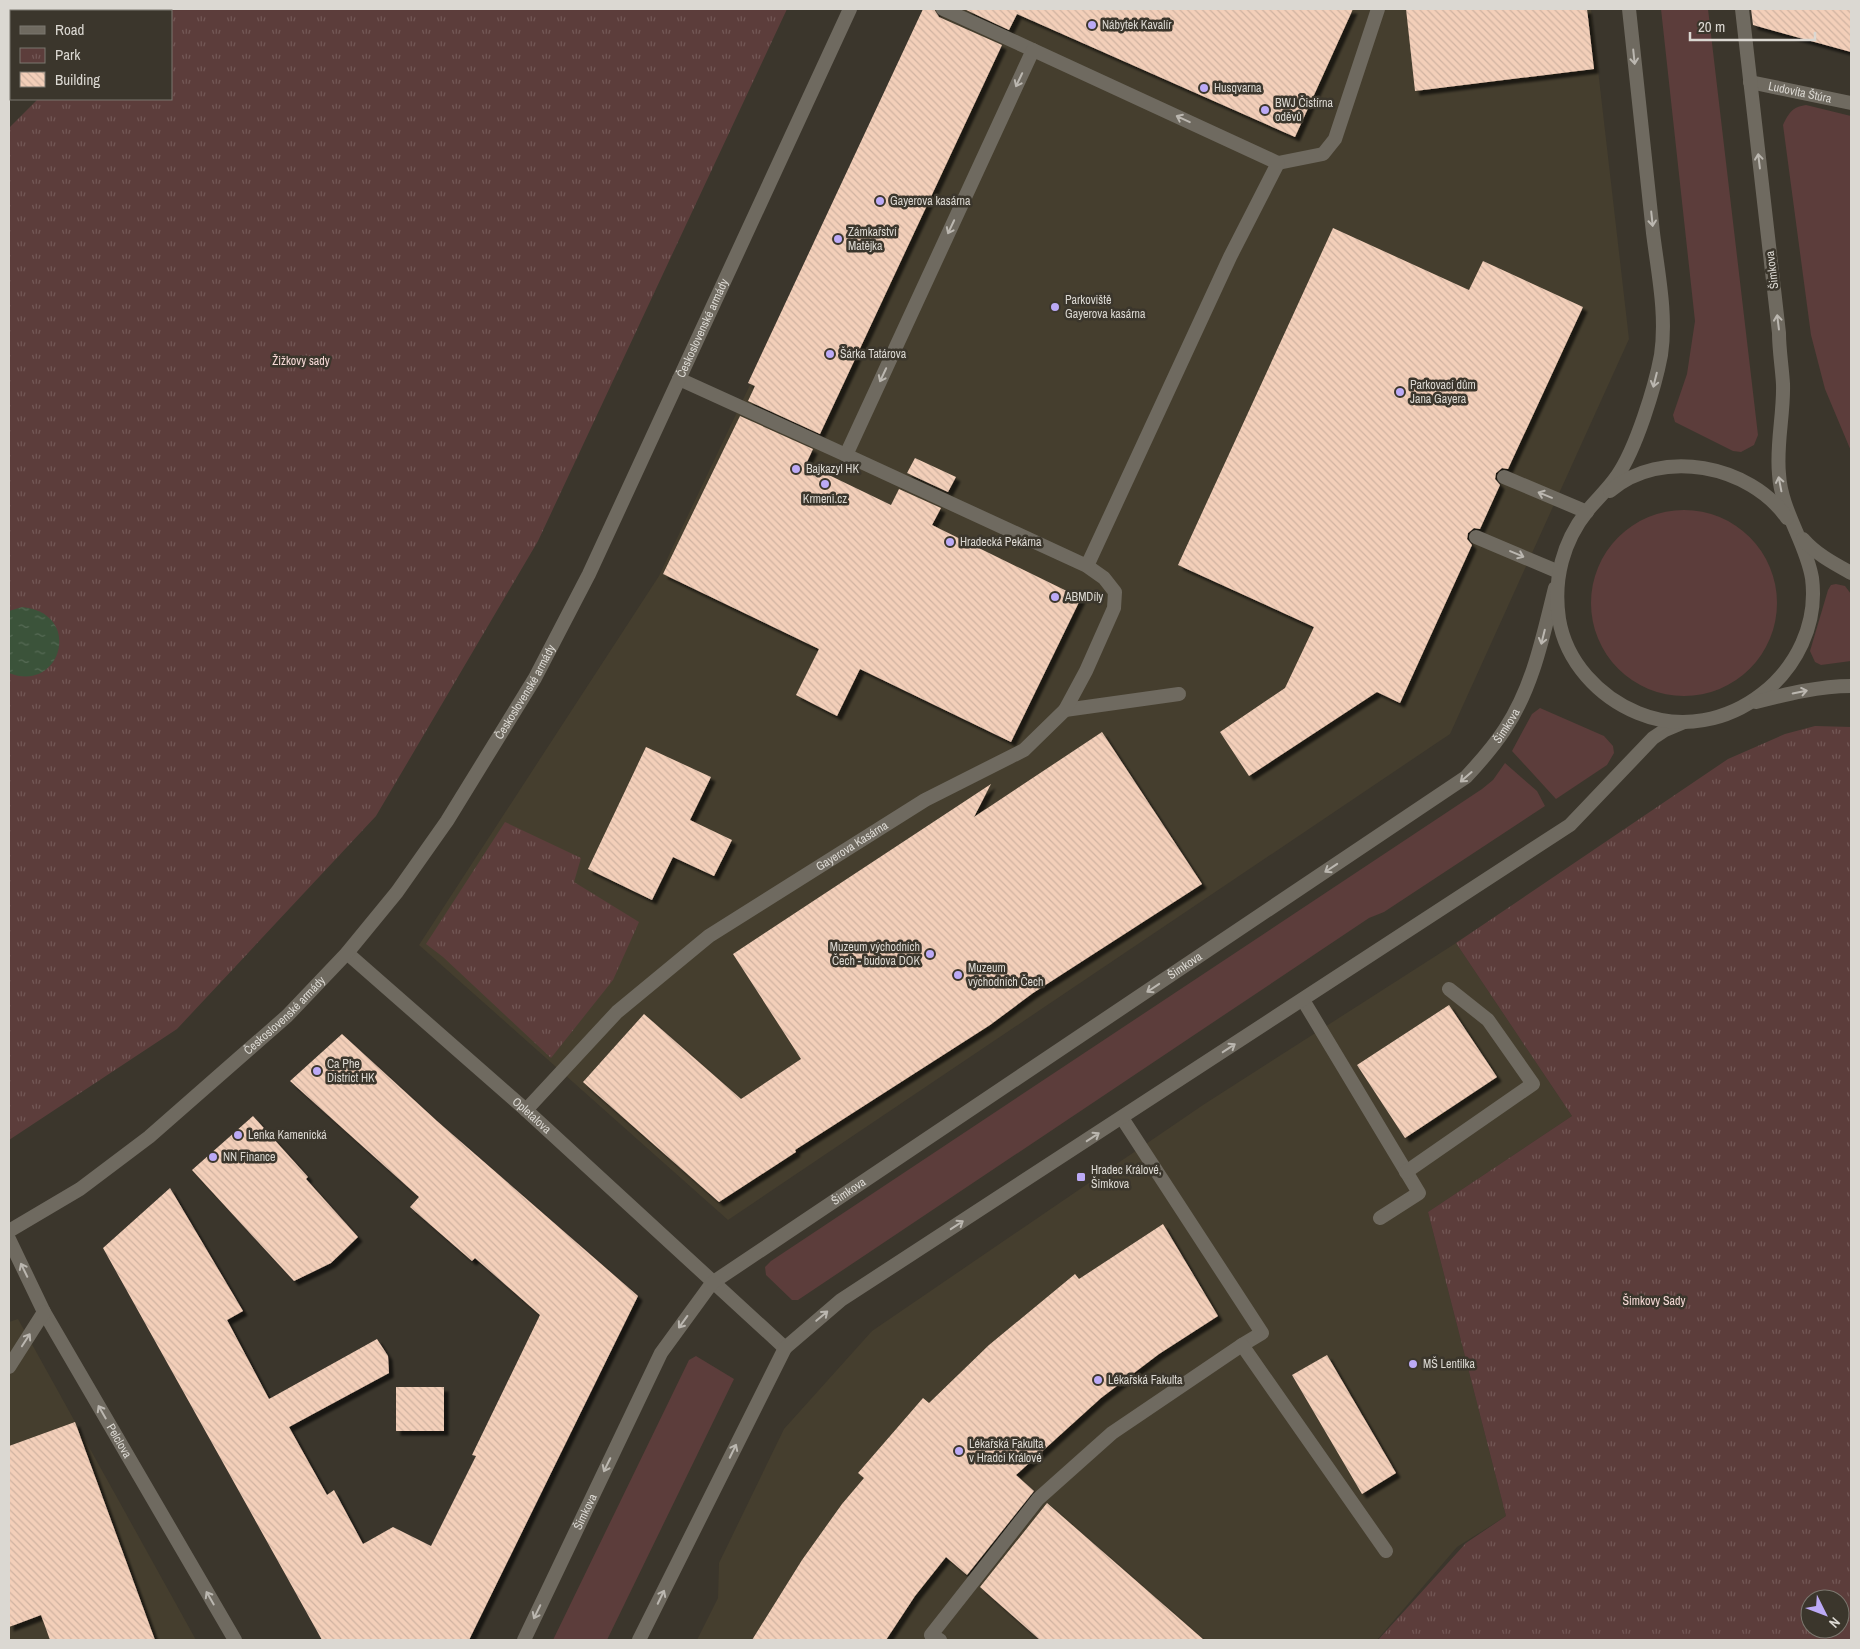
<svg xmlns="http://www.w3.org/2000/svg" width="1860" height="1649" viewBox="0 0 1860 1649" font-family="'Archivo Narrow',sans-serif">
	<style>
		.built { fill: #453e2e }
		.grass { fill: #5c3d3b }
		.park { fill: url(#park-tufts); fill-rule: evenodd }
		.water { fill: url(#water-ripples) }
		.building { fill: url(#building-back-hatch); filter: url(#shadow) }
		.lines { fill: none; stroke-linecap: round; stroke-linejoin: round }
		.service { stroke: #6f6a60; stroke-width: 14 }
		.minor { stroke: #6f6a60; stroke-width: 14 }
		.tertiary { stroke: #6f6a60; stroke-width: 14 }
		.oneway { stroke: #bbb7b0 }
		.poi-dot { fill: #bcaaf6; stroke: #3b362c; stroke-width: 2 }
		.labels { text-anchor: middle; stroke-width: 5; stroke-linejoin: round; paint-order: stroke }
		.poi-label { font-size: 12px; fill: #dbd8d2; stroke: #3b362c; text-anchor: start }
		.street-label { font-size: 12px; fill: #dbd8d2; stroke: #3b362c }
		.park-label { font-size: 12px; fill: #f5d9d6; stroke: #3b362c }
	</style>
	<defs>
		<pattern id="park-tufts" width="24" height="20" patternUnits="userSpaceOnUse" patternTransform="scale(1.25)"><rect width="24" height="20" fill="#5c3d3b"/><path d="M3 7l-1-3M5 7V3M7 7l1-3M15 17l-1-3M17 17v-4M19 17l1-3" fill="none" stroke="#735856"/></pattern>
		<pattern id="water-ripples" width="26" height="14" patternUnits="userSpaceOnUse" patternTransform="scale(1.25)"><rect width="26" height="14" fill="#3b533a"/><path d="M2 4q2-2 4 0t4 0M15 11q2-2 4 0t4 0" fill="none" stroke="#576b56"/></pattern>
		<pattern id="building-back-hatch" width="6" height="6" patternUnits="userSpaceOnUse" patternTransform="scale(1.25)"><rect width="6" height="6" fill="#f3cfb9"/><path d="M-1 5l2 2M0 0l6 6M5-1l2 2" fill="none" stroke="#d0b3a1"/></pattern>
		<filter id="shadow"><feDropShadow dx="4.5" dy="4.5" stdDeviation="1" flood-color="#0009"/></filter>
	</defs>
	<rect width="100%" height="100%" fill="#3b362c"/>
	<path class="built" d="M 929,9 L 1591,9 L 1629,339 L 1450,734 L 728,1220 L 419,945 L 659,576 Z
		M 1456,943 L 1572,1116 L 1428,1212 L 1506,1516 L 1457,1547 L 1377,1640 L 697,1640 L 718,1598 L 719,1563 L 784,1429 L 872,1331 L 1203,1105 Z
		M 18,1319 L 196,1640 L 9,1640 L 9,1322 Z"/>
	<path class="grass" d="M 1661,9 L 1708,9 L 1758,435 L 1754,445 L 1741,452 L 1733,451 L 1675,422 L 1673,415 L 1687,374 L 1695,321 Z
		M 1806,105 L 1851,116 L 1851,451 L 1825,389 L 1811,335 L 1783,125 C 1789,113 1792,107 1806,105 Z
		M1591 603a93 93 0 1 1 186 0a93 93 0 1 1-186 0Z
		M 1836,584 L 1845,586 L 1851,594 L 1851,661 L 1821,665 L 1815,662 L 1810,651 L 1828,590 L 1831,585 Z
		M 1540,708 L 1604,736 L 1613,746 L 1614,753 L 1607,765 L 1556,799 L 1512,751 L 1532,714 Z
		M 1505,763 L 1537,791 L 1545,806 L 1384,912 L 1369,918 L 798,1300 L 792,1300 L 766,1275 L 765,1267 L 771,1261 L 1482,789 L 1493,780 Z
		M 696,1356 L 734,1379 L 607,1640 L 553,1640 L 689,1360 Z"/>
	<path class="park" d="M 130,9 L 787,9 L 538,541 L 376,816 L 177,1029 L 9,1140 L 9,128 L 38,99 L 171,99 L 171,11 L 128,11 Z
		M 1815,726 L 1851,727 L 1851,1640 L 1378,1640 L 1466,1543 L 1506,1516 L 1428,1212 L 1572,1116 L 1456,943 L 1728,759 L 1785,734 ZM 1810,1599 L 1840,1599 L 1840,1629 L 1810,1629 Z
		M 505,822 L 581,858 L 574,882 L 639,922 L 613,980 L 551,1058 L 443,957 L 426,944 Z"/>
	<path class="water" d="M 22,607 C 84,613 61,694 9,673 L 9,611 Z"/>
	<path class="building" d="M 923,9 L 934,9 L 939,17 L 1002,45 L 820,434 L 748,401 L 755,386 L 748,383 Z
		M 964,9 L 1353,9 L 1295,137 L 1017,14 L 1009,30 Z
		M 1406,9 L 1587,9 L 1594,69 L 1415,91 Z
		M 1751,9 L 1851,9 L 1851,52 L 1753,25 Z
		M 1333,228 L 1469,290 L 1483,261 L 1583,307 L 1508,469 L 1502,468 L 1496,473 L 1495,479 L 1500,485 L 1480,529 L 1474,528 L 1468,533 L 1467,539 L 1472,545 L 1400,703 L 1377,692 L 1249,776 L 1220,732 L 1285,688 L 1314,627 L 1178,565 Z
		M 740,416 L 813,449 L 806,464 L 891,505 L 899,489 L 941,508 L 932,525 L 1081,598 L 1011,742 L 860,669 L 837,716 L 796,695 L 819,649 L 663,574 Z
		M 915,458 L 956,477 L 948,492 L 907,473 Z
		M 1102,732 L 1202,884 L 1033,993 L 990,1025 L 795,1150 L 796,1152 L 719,1202 L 583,1082 L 644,1014 L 741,1099 L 801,1059 L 733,954 L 991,784 L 974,817 Z
		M 646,747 L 711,777 L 690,820 L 732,840 L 714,876 L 673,857 L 652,900 L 588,869 Z
		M 1449,1005 L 1497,1077 L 1405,1138 L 1357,1065 Z
		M 342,1034 L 437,1121 L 638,1296 L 469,1640 L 322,1640 L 103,1248 L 170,1188 L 243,1311 L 227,1320 L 269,1399 L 377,1339 L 388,1356 L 389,1373 L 289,1427 L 327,1495 L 334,1490 L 363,1544 L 393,1527 L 431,1546 L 476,1456 L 472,1455 L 540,1315 L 475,1258 L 472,1261 L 410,1207 L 419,1197 L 290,1081 Z
		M 253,1116 L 308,1177 L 306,1179 L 358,1237 L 331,1263 L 294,1281 L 192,1170 Z
		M 1163,1224 L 1218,1316 L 1159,1354 L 1101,1398 L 1016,1475 L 1034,1491 L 967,1575 L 946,1557 L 915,1596 L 886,1640 L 752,1640 L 802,1560 L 842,1504 L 864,1478 L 858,1473 L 923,1398 L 929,1403 L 989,1345 L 1075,1274 L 1079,1279 Z
		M 1327,1355 L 1396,1473 L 1362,1494 L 1292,1375 Z
		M 396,1387 L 444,1387 L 444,1431 L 396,1431 Z
		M 75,1422 L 155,1640 L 50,1640 L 41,1615 L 9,1627 L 9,1446 Z
		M 1047,1503 L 1204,1640 L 1040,1640 L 980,1587 Z"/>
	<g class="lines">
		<g class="service">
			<path d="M 943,9 L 1033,50"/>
			<path d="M 1278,163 L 1323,154 L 1335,139 L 1378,9"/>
			<path d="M 679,379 L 846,455"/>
			<path d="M 1504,477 L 1587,512"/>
			<path d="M 1476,537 L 1559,572"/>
			<path d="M 1065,710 L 1179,694"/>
			<path d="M 1303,1000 L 1419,1193 L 1380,1218"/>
			<path id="s1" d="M 526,1110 L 617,1012 L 709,936 L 925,800 L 1024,750 L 1065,710 L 1086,671 L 1114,608 L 1115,592 L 1104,578 L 1087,566 L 846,455 L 1033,50 L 1278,163 L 1230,257 L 1087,566"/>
			<path d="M 1122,1118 L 1262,1333 L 1242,1345"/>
			<path d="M 1406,1172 L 1533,1084 L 1488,1020 L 1449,989"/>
			<path d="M 940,1640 L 931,1635 L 1038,1499 L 1112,1433 L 1242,1345 L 1386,1551"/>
		</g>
		<g class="minor">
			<path id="s2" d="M 1750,82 L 1851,103"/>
			<path id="s3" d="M 347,953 L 526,1110 L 785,1348"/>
			<path id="s4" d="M 9,1239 L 44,1312 L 235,1640"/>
			<path d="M 9,1367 L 44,1312"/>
			<path id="s5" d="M 524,1640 L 661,1353 L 712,1283 L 1466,777 C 1480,762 1494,746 1505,729 C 1533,687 1543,636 1555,588"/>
			<path d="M 639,1640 L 785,1348 L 841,1300 L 1570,825 L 1653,738 L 1665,730 L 1684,722"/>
		</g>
		<g class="tertiary">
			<path d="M 1629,9 C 1637,84 1645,158 1653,233 C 1658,273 1667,315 1661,355 C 1655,387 1636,449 1617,476 C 1609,488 1597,499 1588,510 C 1563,541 1553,579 1559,619 C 1566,662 1599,697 1638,713 C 1725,749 1824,671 1812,578 C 1806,542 1781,511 1779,474 C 1776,444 1784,414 1783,384 C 1782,367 1779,350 1779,333 L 1742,9"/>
			<path d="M 1610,491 C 1661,447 1750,465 1787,518"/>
			<path d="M 1803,539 C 1816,554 1833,563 1851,573"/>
			<path d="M 1756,702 C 1787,694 1819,686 1851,686"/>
			<path id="s6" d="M 9,1231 L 80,1189 L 149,1137 L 287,1016 L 347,953 L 397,892 L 447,821 L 535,678 L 589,574 L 850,9"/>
		</g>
	</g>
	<defs><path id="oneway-shaft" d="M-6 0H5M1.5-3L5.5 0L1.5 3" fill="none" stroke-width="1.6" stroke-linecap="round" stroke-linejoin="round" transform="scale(1.25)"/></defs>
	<g class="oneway">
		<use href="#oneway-shaft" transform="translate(1634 57) rotate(84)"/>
		<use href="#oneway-shaft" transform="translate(1019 80) rotate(115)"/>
		<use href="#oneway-shaft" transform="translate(1183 119) rotate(-155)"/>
		<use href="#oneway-shaft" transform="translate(1759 161) rotate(-97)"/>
		<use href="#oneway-shaft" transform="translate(1652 219) rotate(84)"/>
		<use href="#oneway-shaft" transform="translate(951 227) rotate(115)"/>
		<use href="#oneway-shaft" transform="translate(1778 322) rotate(-97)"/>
		<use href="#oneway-shaft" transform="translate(883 375) rotate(115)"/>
		<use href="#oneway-shaft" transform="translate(1655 380) rotate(104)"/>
		<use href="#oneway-shaft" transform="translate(1780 484) rotate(-101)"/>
		<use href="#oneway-shaft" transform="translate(1545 495) rotate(-158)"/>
		<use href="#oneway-shaft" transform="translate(1517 554) rotate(23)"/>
		<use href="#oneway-shaft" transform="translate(1543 637) rotate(104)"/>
		<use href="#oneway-shaft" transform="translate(1800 692) rotate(-11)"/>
		<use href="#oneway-shaft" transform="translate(1466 777) rotate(139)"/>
		<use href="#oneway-shaft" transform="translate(1331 868) rotate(146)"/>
		<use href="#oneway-shaft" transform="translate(1153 988) rotate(146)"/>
		<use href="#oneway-shaft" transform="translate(1229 1048) rotate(-33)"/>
		<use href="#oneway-shaft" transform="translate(1093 1137) rotate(-33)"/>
		<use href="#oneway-shaft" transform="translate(957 1225) rotate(-33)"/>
		<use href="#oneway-shaft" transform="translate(24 1270) rotate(-116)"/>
		<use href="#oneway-shaft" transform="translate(822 1316) rotate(-40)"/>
		<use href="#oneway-shaft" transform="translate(683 1322) rotate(126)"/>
		<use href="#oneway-shaft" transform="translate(26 1340) rotate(-57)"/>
		<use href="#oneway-shaft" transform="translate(102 1412) rotate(-120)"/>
		<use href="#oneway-shaft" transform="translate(733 1451) rotate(-64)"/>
		<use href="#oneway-shaft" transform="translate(607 1465) rotate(116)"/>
		<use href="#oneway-shaft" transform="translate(661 1597) rotate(-64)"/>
		<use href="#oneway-shaft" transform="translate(210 1598) rotate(-120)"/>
		<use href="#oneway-shaft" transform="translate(537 1612) rotate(116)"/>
	</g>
	<g class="poi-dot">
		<circle cx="1092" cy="25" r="5"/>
		<circle cx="1204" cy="88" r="5"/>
		<circle cx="1265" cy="110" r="5"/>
		<circle cx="880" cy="201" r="5"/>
		<circle cx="838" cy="239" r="5"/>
		<circle cx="1055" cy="307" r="5"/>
		<circle cx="830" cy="354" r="5"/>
		<circle cx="1400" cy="392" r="5"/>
		<circle cx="796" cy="469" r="5"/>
		<circle cx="825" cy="484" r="5"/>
		<circle cx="950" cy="542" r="5"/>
		<circle cx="1055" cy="597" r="5"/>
		<circle cx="930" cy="954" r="5"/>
		<circle cx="958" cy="975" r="5"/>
		<circle cx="317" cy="1071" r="5"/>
		<circle cx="238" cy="1135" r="5"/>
		<circle cx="213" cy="1157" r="5"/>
		<rect x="1076" y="1172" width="10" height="10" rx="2.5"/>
		<circle cx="1413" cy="1364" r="5"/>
		<circle cx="1098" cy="1380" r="5"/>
		<circle cx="959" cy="1451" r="5"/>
	</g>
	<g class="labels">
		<g class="poi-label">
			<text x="1102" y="29">Nábytek Kavalír</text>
			<text x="1214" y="92">Husqvarna</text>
			<text x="1275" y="107">BWJ Čistírna<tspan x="1275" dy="14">oděvů</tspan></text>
			<text x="890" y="205">Gayerova kasárna</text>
			<text x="848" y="236">Zámkařství<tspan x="848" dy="14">Matějka</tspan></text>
			<text x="1065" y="304">Parkoviště<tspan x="1065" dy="14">Gayerova kasárna</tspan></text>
			<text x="840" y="358">Šárka Tatárova</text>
			<text x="1410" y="389">Parkovací dům<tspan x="1410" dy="14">Jana Gayera</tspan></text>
			<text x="806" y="473">Bajkazyl HK</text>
			<text x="825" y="503" text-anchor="middle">Krmeni.cz</text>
			<text x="960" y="546">Hradecká Pekárna</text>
			<text x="1065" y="601">ABMDíly</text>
			<text x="920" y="951" text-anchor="end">Muzeum východních<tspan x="920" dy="14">Čech - budova DOK</tspan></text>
			<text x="968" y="972">Muzeum<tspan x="968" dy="14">východních Čech</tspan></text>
			<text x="327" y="1068">Ca Phe<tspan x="327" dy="14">District HK</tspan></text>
			<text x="248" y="1139">Lenka Kamenická</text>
			<text x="223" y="1161">NN Finance</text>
			<text x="1091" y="1174">Hradec Králové,<tspan x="1091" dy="14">Šimkova</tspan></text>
			<text x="1423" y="1368">MŠ Lentilka</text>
			<text x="1108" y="1384">Lékařská Fakulta</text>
			<text x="969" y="1448">Lékařská Fakulta<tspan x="969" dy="14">v Hradci Králové</tspan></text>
		</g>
		<g class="street-label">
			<text dy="4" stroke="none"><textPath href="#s2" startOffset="51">Ludovíta Štúra</textPath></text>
			<text transform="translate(1772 270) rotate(-97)" y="4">Šimkova</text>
			<text dy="4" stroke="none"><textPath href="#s6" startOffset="1161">Československé armády</textPath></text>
			<text dy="4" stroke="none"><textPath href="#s6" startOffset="756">Československé armády</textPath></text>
			<text dy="4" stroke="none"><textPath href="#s5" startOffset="1378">Šimkova</textPath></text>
			<text dy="4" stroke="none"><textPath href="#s1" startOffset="422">Gayerova Kasárna</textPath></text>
			<text dy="4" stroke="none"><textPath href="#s5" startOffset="974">Šimkova</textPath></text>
			<text dy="4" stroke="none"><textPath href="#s6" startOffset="351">Československé armády</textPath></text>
			<text dy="4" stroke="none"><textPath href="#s3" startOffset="246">Opletalova</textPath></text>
			<text dy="4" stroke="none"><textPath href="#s5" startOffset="569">Šimkova</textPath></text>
			<text dy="4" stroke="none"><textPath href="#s4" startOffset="230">Pelclova</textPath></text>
			<text dy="4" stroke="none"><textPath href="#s5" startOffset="142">Šimkova</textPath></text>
		</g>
		<g class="park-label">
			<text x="301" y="365">Žižkovy sady</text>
			<text x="1654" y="1305">Šimkovy Sady</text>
		</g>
	</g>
	<rect width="1860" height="1649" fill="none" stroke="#dbd8d2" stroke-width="20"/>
	<rect x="10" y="10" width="162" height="90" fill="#3b362c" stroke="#7b776e"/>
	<rect x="20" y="26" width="25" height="8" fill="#6f6a60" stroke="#7b776e"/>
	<text x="55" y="35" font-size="15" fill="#dbd8d2">Road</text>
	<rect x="20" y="48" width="25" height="15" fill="url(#park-tufts)" stroke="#7b776e"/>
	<text x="55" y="60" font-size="15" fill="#dbd8d2">Park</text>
	<rect x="20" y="72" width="25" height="15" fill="url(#building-back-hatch)" stroke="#7b776e"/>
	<text x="55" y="85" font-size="15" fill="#dbd8d2">Building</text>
	<g transform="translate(1825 1614) rotate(132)"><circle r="24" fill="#3b362c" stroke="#7b776e"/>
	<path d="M0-4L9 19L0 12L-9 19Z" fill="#bcaaf6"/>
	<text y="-8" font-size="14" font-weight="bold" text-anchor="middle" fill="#dbd8d2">N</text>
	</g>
	<path d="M1690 32v8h125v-8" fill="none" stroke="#dbd8d2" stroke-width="2.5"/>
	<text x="1698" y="32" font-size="15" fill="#dbd8d2" stroke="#3b362c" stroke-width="4" paint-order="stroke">20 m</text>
</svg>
